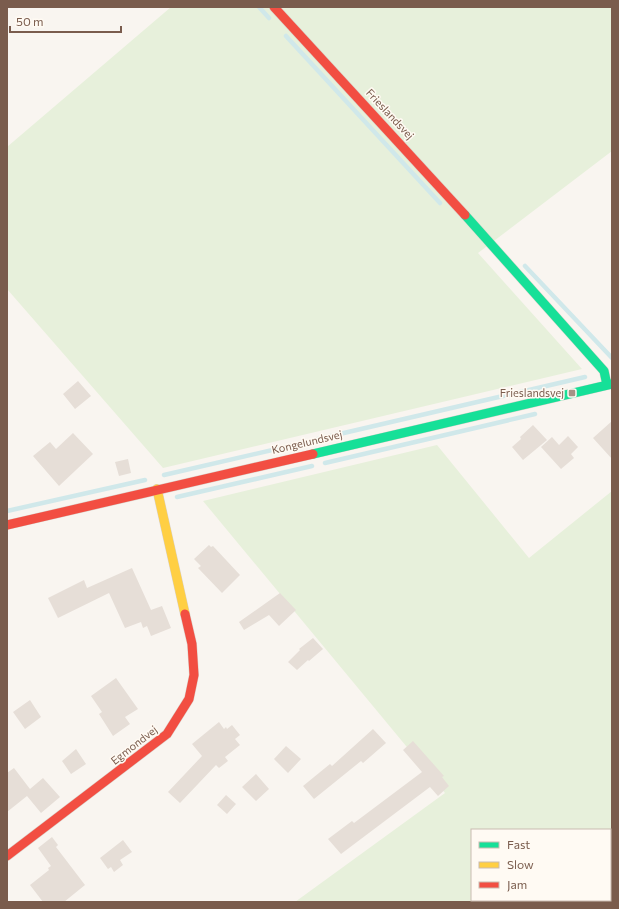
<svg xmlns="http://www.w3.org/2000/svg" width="619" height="909" viewBox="0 0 619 909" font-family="Commissioner,sans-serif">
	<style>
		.green { fill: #e7f0db; fill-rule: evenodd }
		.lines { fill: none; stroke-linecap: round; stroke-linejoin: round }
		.stream { stroke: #d0e8ea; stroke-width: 4.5 }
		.building { fill: #e6ded7 }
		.fast-casing { stroke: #d9d2cb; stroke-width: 10 }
		.slow-casing { stroke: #d9d2cb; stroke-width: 10 }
		.jam-casing { stroke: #d9d2cb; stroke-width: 10 }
		.fast { stroke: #16e098; stroke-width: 9 }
		.slow { stroke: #ffcf43; stroke-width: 9 }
		.jam { stroke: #f24e42; stroke-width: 9 }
		.poi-dot { fill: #a69286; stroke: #fffaf3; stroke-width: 1.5 }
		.labels { text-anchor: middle; stroke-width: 3; stroke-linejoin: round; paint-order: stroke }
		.street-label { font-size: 11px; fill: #7a5c4d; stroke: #fffaf3 }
		.poi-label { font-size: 11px; fill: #7a5c4d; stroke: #fffaf3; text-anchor: end }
	</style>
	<rect width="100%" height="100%" fill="#f9f5f0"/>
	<path class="green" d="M 171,7 L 612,7 L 612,151 L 478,253 L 582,369 L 163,468 L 7,289 L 7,147 Z
		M 437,445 L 529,558 L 612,491 L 612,902 L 295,902 L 445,793 L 203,501 ZM 472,830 L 610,830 L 610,900 L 472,900 Z"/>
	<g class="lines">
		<path class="stream" d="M 259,7 L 269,18
			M 286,36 L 440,203
			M 525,266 L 612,358
			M 318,439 L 585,377
			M 325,463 L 535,414
			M 164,475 L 307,442
			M 177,497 L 312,466
			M 7,511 L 145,480"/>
	</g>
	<path class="building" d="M 78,381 L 91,396 L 75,409 L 63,394 Z
		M 612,421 L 612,459 L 593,438 Z
		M 533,425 L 547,440 L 523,460 L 512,447 L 521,439 L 520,437 Z
		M 73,433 L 93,454 L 59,486 L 33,456 L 50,442 L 56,449 Z
		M 568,436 L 578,447 L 571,454 L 574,458 L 561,469 L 541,447 L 552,437 L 559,445 Z
		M 128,459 L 131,473 L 119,476 L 115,462 Z
		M 209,545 L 211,547 L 213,546 L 240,575 L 222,593 L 198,568 L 201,566 L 194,559 Z
		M 132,568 L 151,610 L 162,606 L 171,628 L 151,636 L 147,626 L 143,628 L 141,622 L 125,628 L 109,593 L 58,618 L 48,598 L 84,580 L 87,588 Z
		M 280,593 L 296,610 L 279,626 L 269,615 L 244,630 L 239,622 Z
		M 313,638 L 323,649 L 309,661 L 308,660 L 297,670 L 288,662 L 300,650 L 299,649 Z
		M 116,678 L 138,709 L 125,717 L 130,724 L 113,736 L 99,714 L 102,712 L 91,696 Z
		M 30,700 L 41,717 L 25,729 L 13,712 Z
		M 219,722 L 224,729 L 226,727 L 227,729 L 232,725 L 240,735 L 235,739 L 240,745 L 225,757 L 228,761 L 219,768 L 216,765 L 180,803 L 168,792 L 202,756 L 192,744 Z
		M 373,729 L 386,743 L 363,763 L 361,761 L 314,799 L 303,786 L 330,764 L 332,766 Z
		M 413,741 L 444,776 L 442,777 L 449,786 L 438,796 L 430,787 L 341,854 L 328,839 L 352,821 L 354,823 L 422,772 L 403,750 Z
		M 286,746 L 301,759 L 288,773 L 274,759 Z
		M 76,749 L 86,764 L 71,774 L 62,761 Z
		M 14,768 L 30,789 L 43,778 L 60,797 L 41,813 L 27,796 L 7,812 L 7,773 Z
		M 256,774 L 269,789 L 256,801 L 242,787 Z
		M 226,795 L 236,804 L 227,814 L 217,805 Z
		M 52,837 L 58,845 L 56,847 L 85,885 L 64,902 L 43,902 L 30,885 L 49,870 L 48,868 L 51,866 L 38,848 Z
		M 123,840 L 132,852 L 120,860 L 123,865 L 114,872 L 111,867 L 108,869 L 100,858 Z"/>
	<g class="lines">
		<defs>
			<path id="fast" d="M 465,215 L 604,371 L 607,385
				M 313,454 L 612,384"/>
			<path id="slow" d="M 157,489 L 185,614"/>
			<path id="jam" d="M 274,7 L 465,215
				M 7,525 L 313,454
				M 7,856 L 167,734 L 189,699 L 194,675 L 192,644 L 185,614"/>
		</defs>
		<use href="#fast" class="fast-casing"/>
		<use href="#slow" class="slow-casing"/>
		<use href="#jam" class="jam-casing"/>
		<use href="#fast" class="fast"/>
		<use href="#slow" class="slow"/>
		<use href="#jam" class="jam"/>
	</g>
	<rect class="poi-dot" x="568" y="389" width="8" height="8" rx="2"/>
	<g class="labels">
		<g class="street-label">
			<text transform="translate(390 114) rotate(47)" y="4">Frieslandsvej</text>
			<text transform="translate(307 442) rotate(-13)" y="4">Kongelundsvej</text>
			<text transform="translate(134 745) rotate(-38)" y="4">Egmondvej</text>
		</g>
		<g class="poi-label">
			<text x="564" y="397">Frieslandsvej</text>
		</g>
	</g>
	<rect width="619" height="909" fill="none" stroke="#7a5c4d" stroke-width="16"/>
	<rect x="471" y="829" width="140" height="72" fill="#fffaf3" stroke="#cabbb1"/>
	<rect x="479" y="842" width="20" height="6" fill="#16e098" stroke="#cabbb1"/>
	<text x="507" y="849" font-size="12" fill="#7a5c4d">Fast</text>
	<rect x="479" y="862" width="20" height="6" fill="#ffcf43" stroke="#cabbb1"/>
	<text x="507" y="869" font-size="12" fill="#7a5c4d">Slow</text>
	<rect x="479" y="882" width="20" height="6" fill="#f24e42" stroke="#cabbb1"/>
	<text x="507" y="889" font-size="12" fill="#7a5c4d">Jam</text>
	<path d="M10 26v6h111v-6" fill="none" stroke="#7a5c4d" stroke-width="2"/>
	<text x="16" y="26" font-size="12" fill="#7a5c4d" stroke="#fffaf3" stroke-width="3" paint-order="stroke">50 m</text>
</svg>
